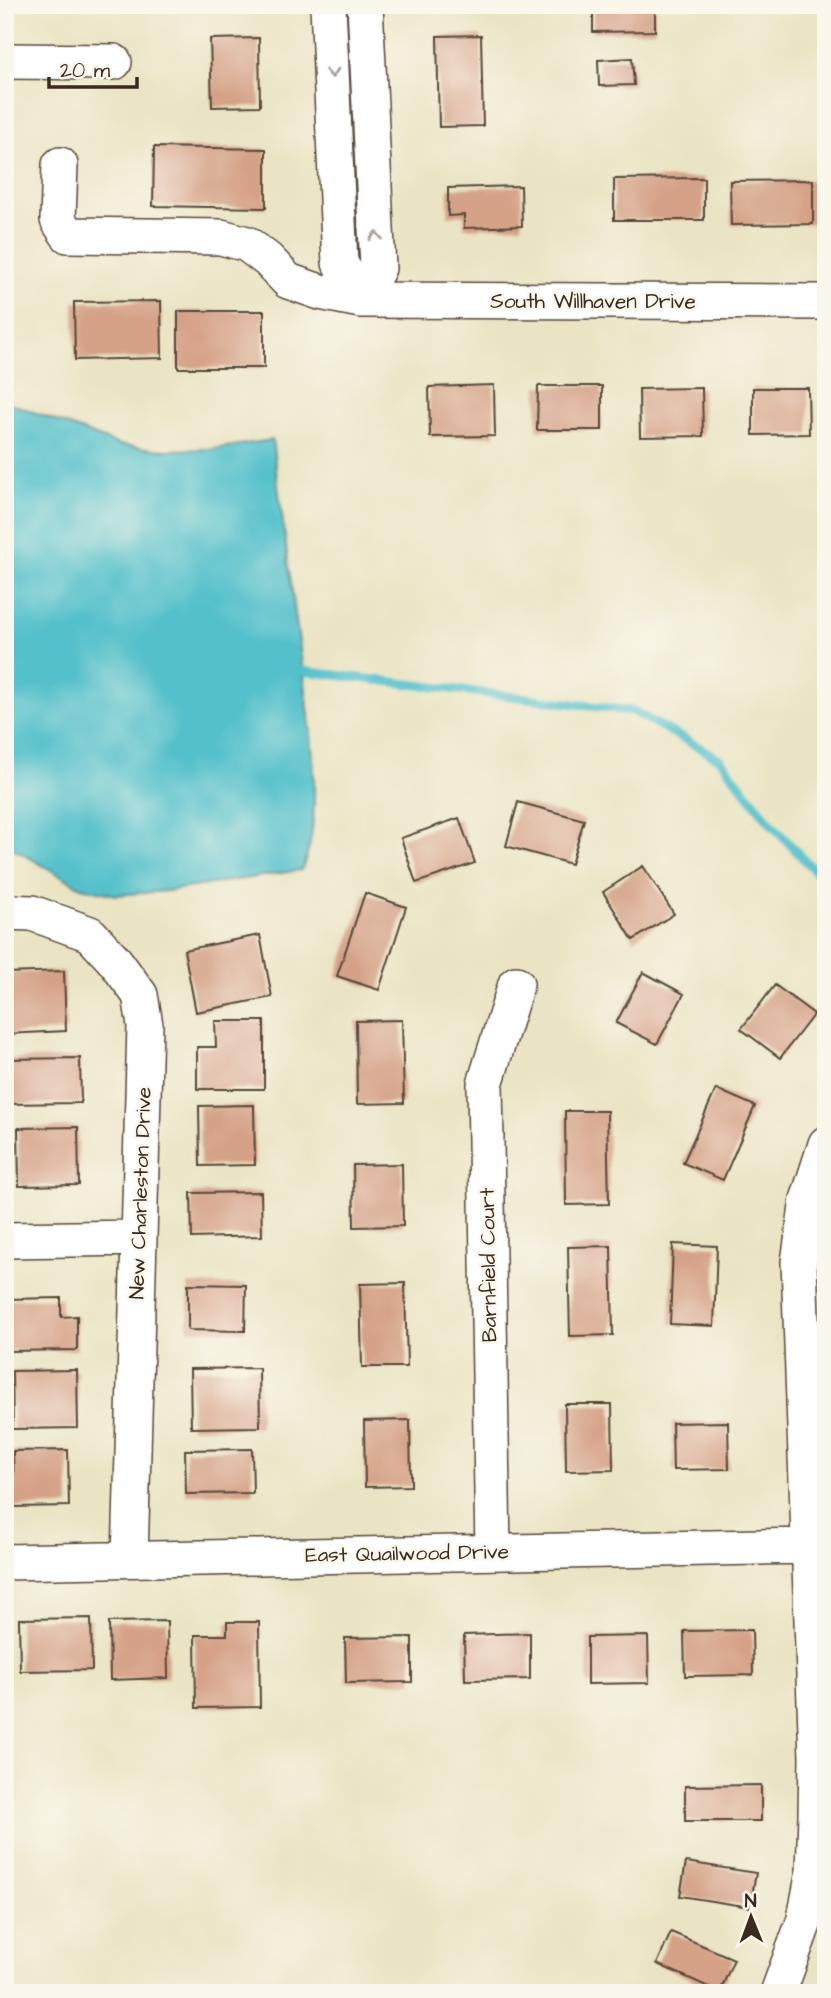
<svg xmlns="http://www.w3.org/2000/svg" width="831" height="1998" viewBox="0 0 831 1998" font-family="'Architects Daughter',sans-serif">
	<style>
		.water { fill: #53c0cb; stroke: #477574; stroke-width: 2 }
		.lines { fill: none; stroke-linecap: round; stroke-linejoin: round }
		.stream { stroke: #53c0cb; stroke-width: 9 }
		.building { fill: #d5a288 }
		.minor-casing { stroke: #554637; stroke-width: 38 }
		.minor { stroke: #fff; stroke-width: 35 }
		.oneway { stroke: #a79f9a }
		.labels { text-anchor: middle; stroke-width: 5; stroke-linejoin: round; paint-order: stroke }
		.street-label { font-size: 21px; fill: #3b2a1e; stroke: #fbf7ec }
	</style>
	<rect width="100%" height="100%" fill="#fbf7ec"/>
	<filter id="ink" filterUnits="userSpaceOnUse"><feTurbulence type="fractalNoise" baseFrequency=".0143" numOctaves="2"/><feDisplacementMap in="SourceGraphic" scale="14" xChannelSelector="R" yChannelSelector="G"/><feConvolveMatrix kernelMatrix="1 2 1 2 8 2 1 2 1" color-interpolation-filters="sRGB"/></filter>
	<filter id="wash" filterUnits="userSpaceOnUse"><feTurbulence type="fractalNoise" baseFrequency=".00686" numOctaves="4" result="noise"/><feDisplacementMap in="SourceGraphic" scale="28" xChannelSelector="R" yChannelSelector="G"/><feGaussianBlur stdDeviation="1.57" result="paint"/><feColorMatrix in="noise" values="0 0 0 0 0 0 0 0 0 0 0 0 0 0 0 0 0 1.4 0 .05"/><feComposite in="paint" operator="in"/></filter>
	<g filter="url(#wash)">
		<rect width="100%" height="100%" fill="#eae4c4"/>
		<path class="water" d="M 5,401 L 119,445 L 165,450 L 213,449 L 272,440 C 280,500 288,560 296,621 C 305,685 329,814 301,870 L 167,891 L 116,895 L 81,887 L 5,844 Z"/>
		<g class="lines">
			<path class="stream" d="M 294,670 L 633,711 L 720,759 L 773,826 L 826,883"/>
		</g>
		<g id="blocks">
			<path class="building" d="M 593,5 L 655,5 L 655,31 L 593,32 Z
				M 481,35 L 483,126 L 439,127 L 437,36 Z
				M 259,38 L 260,106 L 212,107 L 210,39 Z
				M 632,58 L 634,85 L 599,86 L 598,60 Z
				M 154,147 L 266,149 L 266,208 L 153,206 Z
				M 704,178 L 704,220 L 614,220 L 614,179 Z
				M 813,180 L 813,224 L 731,225 L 730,181 Z
				M 521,186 L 522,226 L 464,228 L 464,215 L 448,216 L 448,188 Z
				M 161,301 L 162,358 L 75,360 L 74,302 Z
				M 178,311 L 264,311 L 264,368 L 178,368 Z
				M 494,385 L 495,436 L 430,437 L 429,387 Z
				M 538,386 L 602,386 L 602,430 L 537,430 Z
				M 702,388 L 703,436 L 640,437 L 639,389 Z
				M 753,388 L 808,388 L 809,434 L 753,435 Z
				M 518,802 L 584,820 L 571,864 L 506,846 Z
				M 459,818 L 475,863 L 416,883 L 401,838 Z
				M 643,866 L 674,914 L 633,940 L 603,892 Z
				M 365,893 L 406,907 L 379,990 L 337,976 Z
				M 260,935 L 272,997 L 196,1012 L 184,950 Z
				M 64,971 L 66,1031 L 5,1034 L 5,973 Z
				M 643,972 L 684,994 L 657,1044 L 616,1023 Z
				M 775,985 L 814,1014 L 780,1058 L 741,1029 Z
				M 402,1020 L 404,1103 L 357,1104 L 356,1021 Z
				M 215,1021 L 264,1021 L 264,1089 L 197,1089 L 197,1047 L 216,1047 Z
				M 80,1058 L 81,1103 L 5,1104 L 5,1059 Z
				M 716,1089 L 755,1106 L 723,1180 L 683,1163 Z
				M 254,1105 L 255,1165 L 200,1166 L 199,1106 Z
				M 565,1111 L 607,1111 L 609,1204 L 566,1205 Z
				M 78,1127 L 79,1185 L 19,1186 L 18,1128 Z
				M 402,1164 L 403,1226 L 354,1227 L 353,1165 Z
				M 261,1192 L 262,1236 L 192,1238 L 191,1193 Z
				M 673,1244 L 717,1246 L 714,1326 L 670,1324 Z
				M 611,1246 L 613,1335 L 570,1336 L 568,1247 Z
				M 405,1283 L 407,1367 L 362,1367 L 360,1284 Z
				M 188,1284 L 246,1285 L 245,1331 L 188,1330 Z
				M 61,1298 L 61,1317 L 77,1316 L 77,1350 L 6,1351 L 5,1299 Z
				M 259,1368 L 260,1427 L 191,1428 L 190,1369 Z
				M 77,1370 L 78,1428 L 13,1429 L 12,1371 Z
				M 565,1404 L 612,1404 L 613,1470 L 566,1471 Z
				M 410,1420 L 411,1486 L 365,1487 L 364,1421 Z
				M 728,1422 L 729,1469 L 673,1470 L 672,1423 Z
				M 252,1449 L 253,1493 L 186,1494 L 185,1450 Z
				M 68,1450 L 69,1506 L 14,1507 L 13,1451 Z
				M 91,1618 L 92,1670 L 20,1671 L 19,1619 Z
				M 167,1621 L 168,1678 L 110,1680 L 109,1622 Z
				M 227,1622 L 259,1622 L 260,1707 L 196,1708 L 195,1635 L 227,1635 Z
				M 752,1630 L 753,1675 L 685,1676 L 684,1631 Z
				M 530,1633 L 530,1679 L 465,1680 L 464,1635 Z
				M 648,1636 L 649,1683 L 587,1684 L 587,1637 Z
				M 412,1637 L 412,1682 L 346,1683 L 345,1638 Z
				M 761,1785 L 761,1821 L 685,1821 L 685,1786 Z
				M 686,1862 L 756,1873 L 750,1907 L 680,1896 Z
				M 671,1932 L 734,1959 L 720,1992 L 657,1964 Z"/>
		</g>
	</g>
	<g filter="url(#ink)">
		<use href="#blocks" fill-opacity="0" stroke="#554637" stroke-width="2"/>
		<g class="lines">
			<defs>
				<path id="minor" d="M 328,5 L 340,263 L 361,300
					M 5,61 L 114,62
					M 60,165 L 58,220 L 68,235 L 221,237 L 247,244 L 268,260 L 288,281 L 320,292 L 361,300 L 826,302
					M 361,300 L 378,268 L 365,5
					M 5,912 L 32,913 L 90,934 L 115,961 L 140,995 L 145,1025 L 130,1559
					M 5,1240 L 138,1238
					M 493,1551 L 485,1084 L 516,984
					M 5,1562 L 809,1546
					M 778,1993 L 805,1919 L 814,1871 L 816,1815 L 817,1758 L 799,1262 L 808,1200 L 826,1144"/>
			</defs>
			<use href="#minor" class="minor-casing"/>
			<use href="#minor" class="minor"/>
		</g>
		<defs><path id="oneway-chevron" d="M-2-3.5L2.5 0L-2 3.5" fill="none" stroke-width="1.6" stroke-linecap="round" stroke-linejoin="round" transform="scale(1.75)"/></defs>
		<g class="oneway">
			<use href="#oneway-chevron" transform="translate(332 73) rotate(87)"/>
			<use href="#oneway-chevron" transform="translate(376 236) rotate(-93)"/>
		</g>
	</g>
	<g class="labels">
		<g class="street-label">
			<text x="593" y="308">South Willhaven Drive</text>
			<text transform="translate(140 1193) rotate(-88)" y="7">New Charleston Drive</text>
			<text transform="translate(488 1265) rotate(-91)" y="7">Barnfield Court</text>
			<text transform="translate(407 1553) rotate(-1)" y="7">East Quailwood Drive</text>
		</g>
	</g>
	<rect width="831" height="1998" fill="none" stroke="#fbf7ec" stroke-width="28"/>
	<g transform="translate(751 1917) rotate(359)" stroke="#fbf7ec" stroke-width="5" paint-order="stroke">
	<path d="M0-5L12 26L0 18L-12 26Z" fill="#3b2a1e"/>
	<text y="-10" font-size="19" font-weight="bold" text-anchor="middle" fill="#3b2a1e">N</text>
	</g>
	<path d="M49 77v10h88v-10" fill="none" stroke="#3b2a1e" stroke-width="3.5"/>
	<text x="60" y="77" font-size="21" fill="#3b2a1e" stroke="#fbf7ec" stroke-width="5" paint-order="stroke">20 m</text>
</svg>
